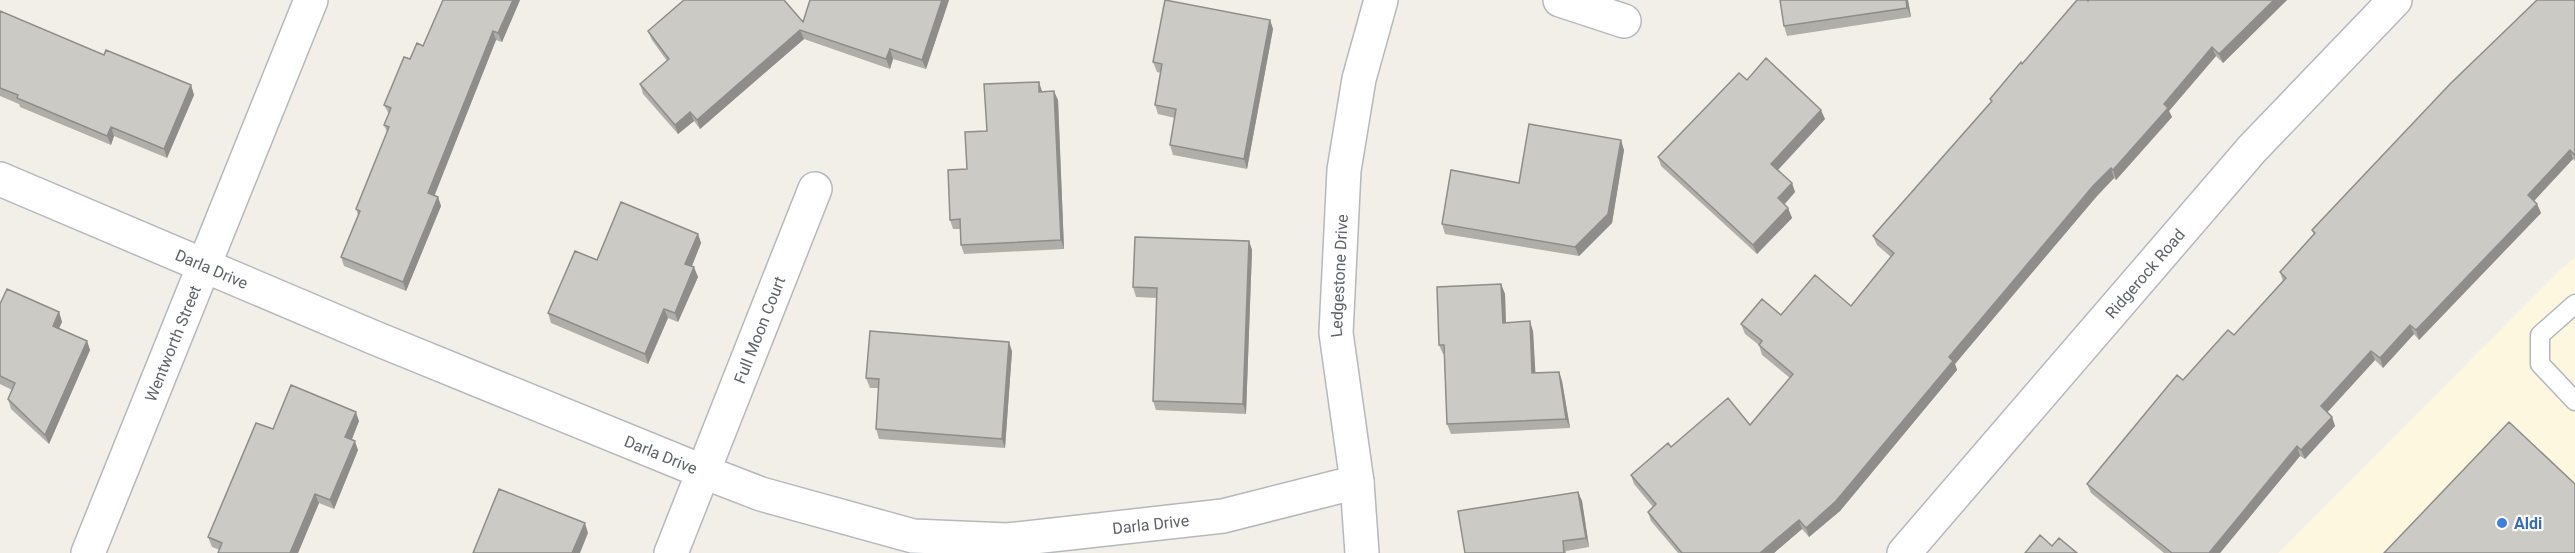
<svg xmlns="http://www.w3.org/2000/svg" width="2575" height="553" viewBox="0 0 2575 553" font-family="Roboto,sans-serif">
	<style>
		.commercial { fill: #fef7e0 }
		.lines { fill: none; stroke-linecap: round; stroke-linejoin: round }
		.service-casing { stroke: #b5b8bc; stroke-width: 21 }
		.minor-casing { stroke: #b5b8bc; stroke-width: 36 }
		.service { stroke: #fff; stroke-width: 18 }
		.minor { stroke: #fff; stroke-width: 33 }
		.wall { fill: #afaea9 }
		.shaded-wall { fill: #8f8d8a }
		.building { fill: #cccac5; stroke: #8f8d8a; stroke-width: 1.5 }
		.shop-dot { fill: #3f7fe0; stroke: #fff; stroke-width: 2 }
		.labels { text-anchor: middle; stroke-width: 4.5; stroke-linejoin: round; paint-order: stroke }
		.street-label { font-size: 16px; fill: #5f6368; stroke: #fff }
		.shop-label { font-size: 16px; font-weight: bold; fill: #366cbe; stroke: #fff; text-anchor: start }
	</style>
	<rect width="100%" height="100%" fill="#f1efe8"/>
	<path class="commercial" d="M 2575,257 L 2575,553 L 2278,553 L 2562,268 Z"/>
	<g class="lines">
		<defs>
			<path id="service" d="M 2575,304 L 2540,335 L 2540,364 L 2575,401"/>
			<g id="minor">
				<path d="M 1560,0 L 1624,21"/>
				<path id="s1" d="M 0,179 L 375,338 L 704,472 L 761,494 L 913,536 L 1007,540 L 1223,516 L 1357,482"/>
				<path id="s2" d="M 88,553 L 311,0"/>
				<path id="s3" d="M 671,553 L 815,189"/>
				<path id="s4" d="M 1362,553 L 1357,482 L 1336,333 L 1344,170 L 1359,79 L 1381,0"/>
				<path id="s5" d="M 1904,553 L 2252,149 L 2395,0"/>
			</g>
		</defs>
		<use href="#service" class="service-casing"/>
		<use href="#minor" class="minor-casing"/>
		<use href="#service" class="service"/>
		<use href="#minor" class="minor"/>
	</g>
	<path class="wall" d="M 520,0 L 502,42 L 496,40 L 434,195 L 438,197 L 441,206 L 406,291 L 344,266 L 341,257 L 358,215 L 356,209 L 387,132 L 384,125 L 389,114 L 384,105 L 410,59 L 423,46 Z
		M 949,0 L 926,69 L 893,59 L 890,69 L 804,39 L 700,129 L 694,121 L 678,134 L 643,94 L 640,84 L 667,61 L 652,40 L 648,31 L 803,22 Z
		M 1908,0 L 1911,17 L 1787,36 L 1784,26 Z
		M 2089,0 L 2287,0 L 2223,63 L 2216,56 L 2169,111 L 2172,117 L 2116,180 L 2114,178 L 2097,196 L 2012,295 L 1955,364 L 1957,370 L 1840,511 L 1809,537 L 1802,529 L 1774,553 L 1678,553 L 1651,521 L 1648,512 L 1653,507 L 1634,484 L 1631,475 L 1671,447 L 1750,425 L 1790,378 L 1762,355 L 1759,345 L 1745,334 L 1741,324 L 1781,315 L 1851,306 L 1891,257 L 1877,245 L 1873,236 L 1991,102 L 1990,99 L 2022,64 Z
		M 2575,0 L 2575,161 L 2573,159 L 2534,201 L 2537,204 L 2541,213 L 2419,340 L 2414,334 L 2383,368 L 2375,360 L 2327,412 L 2332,417 L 2335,426 L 2305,459 L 2300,456 L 2220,553 L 2164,553 L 2091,493 L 2087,484 L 2183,380 L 2234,335 L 2283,281 L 2280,272 L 2314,235 L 2312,230 Z
		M 0,11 L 104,55 L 191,85 L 194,95 L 167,158 L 114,136 L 111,145 L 20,107 L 19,104 L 0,96 Z
		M 1270,20 L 1273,29 L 1247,169 L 1173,155 L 1170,145 L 1175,118 L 1158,114 L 1155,105 L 1161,73 L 1157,72 L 1153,62 Z
		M 1747,80 L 1825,119 L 1778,170 L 1792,183 L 1795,192 L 1784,205 L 1788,208 L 1792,218 L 1757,254 L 1661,166 L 1658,157 Z
		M 1042,92 L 1058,100 L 1064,249 L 964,254 L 961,245 L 960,229 L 953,229 L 950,220 L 967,169 L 987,131 Z
		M 1624,150 L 1612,223 L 1579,256 L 1445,234 L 1442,224 L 1519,183 Z
		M 698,234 L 701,243 L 692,266 L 698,277 L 678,322 L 668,318 L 648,364 L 551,323 L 548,313 L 597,260 Z
		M 1249,241 L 1252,250 L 1246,414 L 1156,410 L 1153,401 L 1157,298 L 1136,297 L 1133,287 Z
		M 1501,284 L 1505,294 L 1506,322 L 1533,331 L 1535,373 L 1559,372 L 1562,381 L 1570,428 L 1451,434 L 1447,424 L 1444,354 L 1443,354 L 1439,345 Z
		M 0,304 L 59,312 L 62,322 L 59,328 L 87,341 L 90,350 L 49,444 L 11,409 L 8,399 L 12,390 L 0,384 Z
		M 1012,351 L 1005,448 L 879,439 L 876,429 L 879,388 L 870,388 L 866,378 Z
		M 359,421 L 351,440 L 358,450 L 334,509 L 319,503 L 298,553 L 218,553 L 220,550 L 212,547 L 208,537 L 273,429 Z
		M 1578,492 L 1582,501 L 1589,547 L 1566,551 L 1566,553 L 1465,553 Z"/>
	<path class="shaded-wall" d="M 513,0 L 520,0 L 502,42 L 498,33 Z
		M 942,0 L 949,0 L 926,69 L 922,60 Z
		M 1906,0 L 1908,0 L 1911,17 L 1907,8 Z
		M 2274,0 L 2287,0 L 2223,63 L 2219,54 Z
		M 1270,20 L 1273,29 L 1247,169 L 1244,159 Z
		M 800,30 L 804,39 L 700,129 L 697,120 Z
		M 493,31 L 496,40 L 432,202 L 428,193 Z
		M 2212,47 L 2216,56 L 2169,111 L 2172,117 L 2116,180 L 2113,170 L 2164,104 Z
		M 890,49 L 893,59 L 890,69 L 886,59 Z
		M 1039,82 L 1042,91 L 1042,101 L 1039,92 Z
		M 191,85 L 194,95 L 167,158 L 164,149 Z
		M 1054,91 L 1058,100 L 1064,249 L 1061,240 Z
		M 1821,110 L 1825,119 L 1775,173 L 1771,164 Z
		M 690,112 L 694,121 L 678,134 L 675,125 Z
		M 111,127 L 114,136 L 111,145 L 107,136 Z
		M 1621,140 L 1624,150 L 1612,223 L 1579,256 L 1575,247 Z
		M 2570,150 L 2573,159 L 2531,204 L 2528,195 Z
		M 2111,168 L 2114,178 L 2097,196 L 1955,364 L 1957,370 L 1840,511 L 1809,537 L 1806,528 L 2009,286 L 2093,186 Z
		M 1792,183 L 1795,192 L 1781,208 L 1778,198 Z
		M 438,197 L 441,206 L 406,291 L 403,282 Z
		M 2537,204 L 2541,213 L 2419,340 L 2416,330 Z
		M 1788,208 L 1792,218 L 1757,254 L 1753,245 Z
		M 698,234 L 701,243 L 689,273 L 685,264 Z
		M 1249,241 L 1252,250 L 1246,414 L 1243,404 Z
		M 694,267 L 698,277 L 678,322 L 675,313 Z
		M 1501,284 L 1505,294 L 1506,332 L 1503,323 Z
		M 664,309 L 668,318 L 648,364 L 645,354 Z
		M 59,312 L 62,322 L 56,335 L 53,326 Z
		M 1530,321 L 1533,331 L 1536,382 L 1532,373 Z
		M 2410,325 L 2414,334 L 2383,368 L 2380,358 Z
		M 87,341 L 90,350 L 49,444 L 45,435 Z
		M 1009,342 L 1012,351 L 1005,448 L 1002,439 Z
		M 2371,351 L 2375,360 L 2324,416 L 2321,406 Z
		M 1559,372 L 1562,381 L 1570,428 L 1566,419 Z
		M 356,412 L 359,421 L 349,447 L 345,437 Z
		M 2332,417 L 2335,426 L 2305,459 L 2301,450 Z
		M 355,441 L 358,450 L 334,509 L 330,500 Z
		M 2297,446 L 2300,456 L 2220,553 L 2209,553 Z
		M 1578,492 L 1582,501 L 1589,547 L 1586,538 Z
		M 315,494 L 319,503 L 298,553 L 290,553 Z
		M 1799,520 L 1802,529 L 1774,553 L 1760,553 Z
		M 585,523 L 588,533 L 580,553 L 572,553 Z"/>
	<path class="building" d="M 443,0 L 513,0 L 498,33 L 493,31 L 428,193 L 438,197 L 403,282 L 341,257 L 360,211 L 356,209 L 389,127 L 384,125 L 391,108 L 384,105 L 404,57 L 410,59 L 417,43 L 423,46 Z
		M 684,0 L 784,0 L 803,22 L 810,0 L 942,0 L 922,60 L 890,49 L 886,59 L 800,30 L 697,120 L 690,112 L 675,125 L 640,84 L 669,59 L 648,31 Z
		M 1165,0 L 1270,20 L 1244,159 L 1170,145 L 1176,109 L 1155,105 L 1162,64 L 1153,62 Z
		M 1780,0 L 1906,0 L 1907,8 L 1784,26 Z
		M 2077,0 L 2087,0 L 2088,1 L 2089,0 L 2274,0 L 2219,54 L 2212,47 L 2164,104 L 2168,108 L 2113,170 L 2111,168 L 2093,186 L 2009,286 L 1949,357 L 1953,361 L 1836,501 L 1806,528 L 1799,520 L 1760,553 L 1682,553 L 1648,512 L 1656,504 L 1631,475 L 1668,443 L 1671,447 L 1728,398 L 1750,425 L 1793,374 L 1759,345 L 1762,341 L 1741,324 L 1762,299 L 1781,315 L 1815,275 L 1851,306 L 1894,253 L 1873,236 L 1992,101 L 1990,99 L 2021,62 L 2022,64 Z
		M 2537,0 L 2575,0 L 2575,155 L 2570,150 L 2528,195 L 2537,204 L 2416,330 L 2410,325 L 2380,358 L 2371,351 L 2321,406 L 2332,417 L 2301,450 L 2297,446 L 2209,553 L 2172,553 L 2087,484 L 2177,375 L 2183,380 L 2228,330 L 2234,335 L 2286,278 L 2280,272 L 2315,233 L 2312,230 L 2450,84 Z
		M 0,11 L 104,55 L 106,50 L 191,85 L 164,149 L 111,127 L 107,136 L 17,98 L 18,95 L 0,88 Z
		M 1766,58 L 1821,110 L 1771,164 L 1792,183 L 1778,198 L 1788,208 L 1753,245 L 1658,157 L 1739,73 L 1747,80 Z
		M 1039,82 L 1039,92 L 1054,91 L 1061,240 L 961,245 L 960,219 L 950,220 L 948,170 L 967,169 L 965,132 L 987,131 L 984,84 Z
		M 1529,124 L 1621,140 L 1608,214 L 1575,247 L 1442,224 L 1451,170 L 1519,183 Z
		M 621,202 L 698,234 L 685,264 L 694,267 L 675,313 L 664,309 L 645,354 L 548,313 L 575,251 L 597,260 Z
		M 1135,237 L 1249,241 L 1243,404 L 1153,401 L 1157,288 L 1133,287 Z
		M 1501,284 L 1503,323 L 1530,321 L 1532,373 L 1559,372 L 1566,419 L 1447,424 L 1444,345 L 1439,345 L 1437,287 Z
		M 7,289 L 59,312 L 53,326 L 87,341 L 45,435 L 8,399 L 15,383 L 0,376 L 0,304 Z
		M 870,331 L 1009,342 L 1002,439 L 876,429 L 879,379 L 866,378 Z
		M 291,385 L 356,412 L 345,437 L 355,441 L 330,500 L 315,494 L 290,553 L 218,553 L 222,543 L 208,537 L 256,423 L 273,429 Z
		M 2509,422 L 2575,484 L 2575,553 L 2384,553 Z
		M 499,489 L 585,523 L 572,553 L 473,553 Z
		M 1578,492 L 1586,538 L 1563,541 L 1564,553 L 1465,553 L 1458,511 Z
		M 2040,535 L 2052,546 L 2059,538 L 2077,553 L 2025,553 Z"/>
	<circle class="shop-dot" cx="2502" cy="523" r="6"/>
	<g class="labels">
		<g class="street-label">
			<text dy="6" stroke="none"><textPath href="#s1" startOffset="230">Darla Drive</textPath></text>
			<text dy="6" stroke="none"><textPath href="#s5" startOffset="369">Ridgerock Road</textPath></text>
			<text dy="6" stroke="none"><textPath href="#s4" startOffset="279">Ledgestone Drive</textPath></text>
			<text dy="6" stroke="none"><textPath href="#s3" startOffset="240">Full Moon Court</textPath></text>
			<text dy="6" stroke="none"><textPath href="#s2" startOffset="226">Wentworth Street</textPath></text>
			<text dy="6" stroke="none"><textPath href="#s1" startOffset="716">Darla Drive</textPath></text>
			<text dy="6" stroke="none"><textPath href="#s1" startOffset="1220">Darla Drive</textPath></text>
		</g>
		<g class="shop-label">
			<text x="2514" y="529">Aldi</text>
		</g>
	</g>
</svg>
